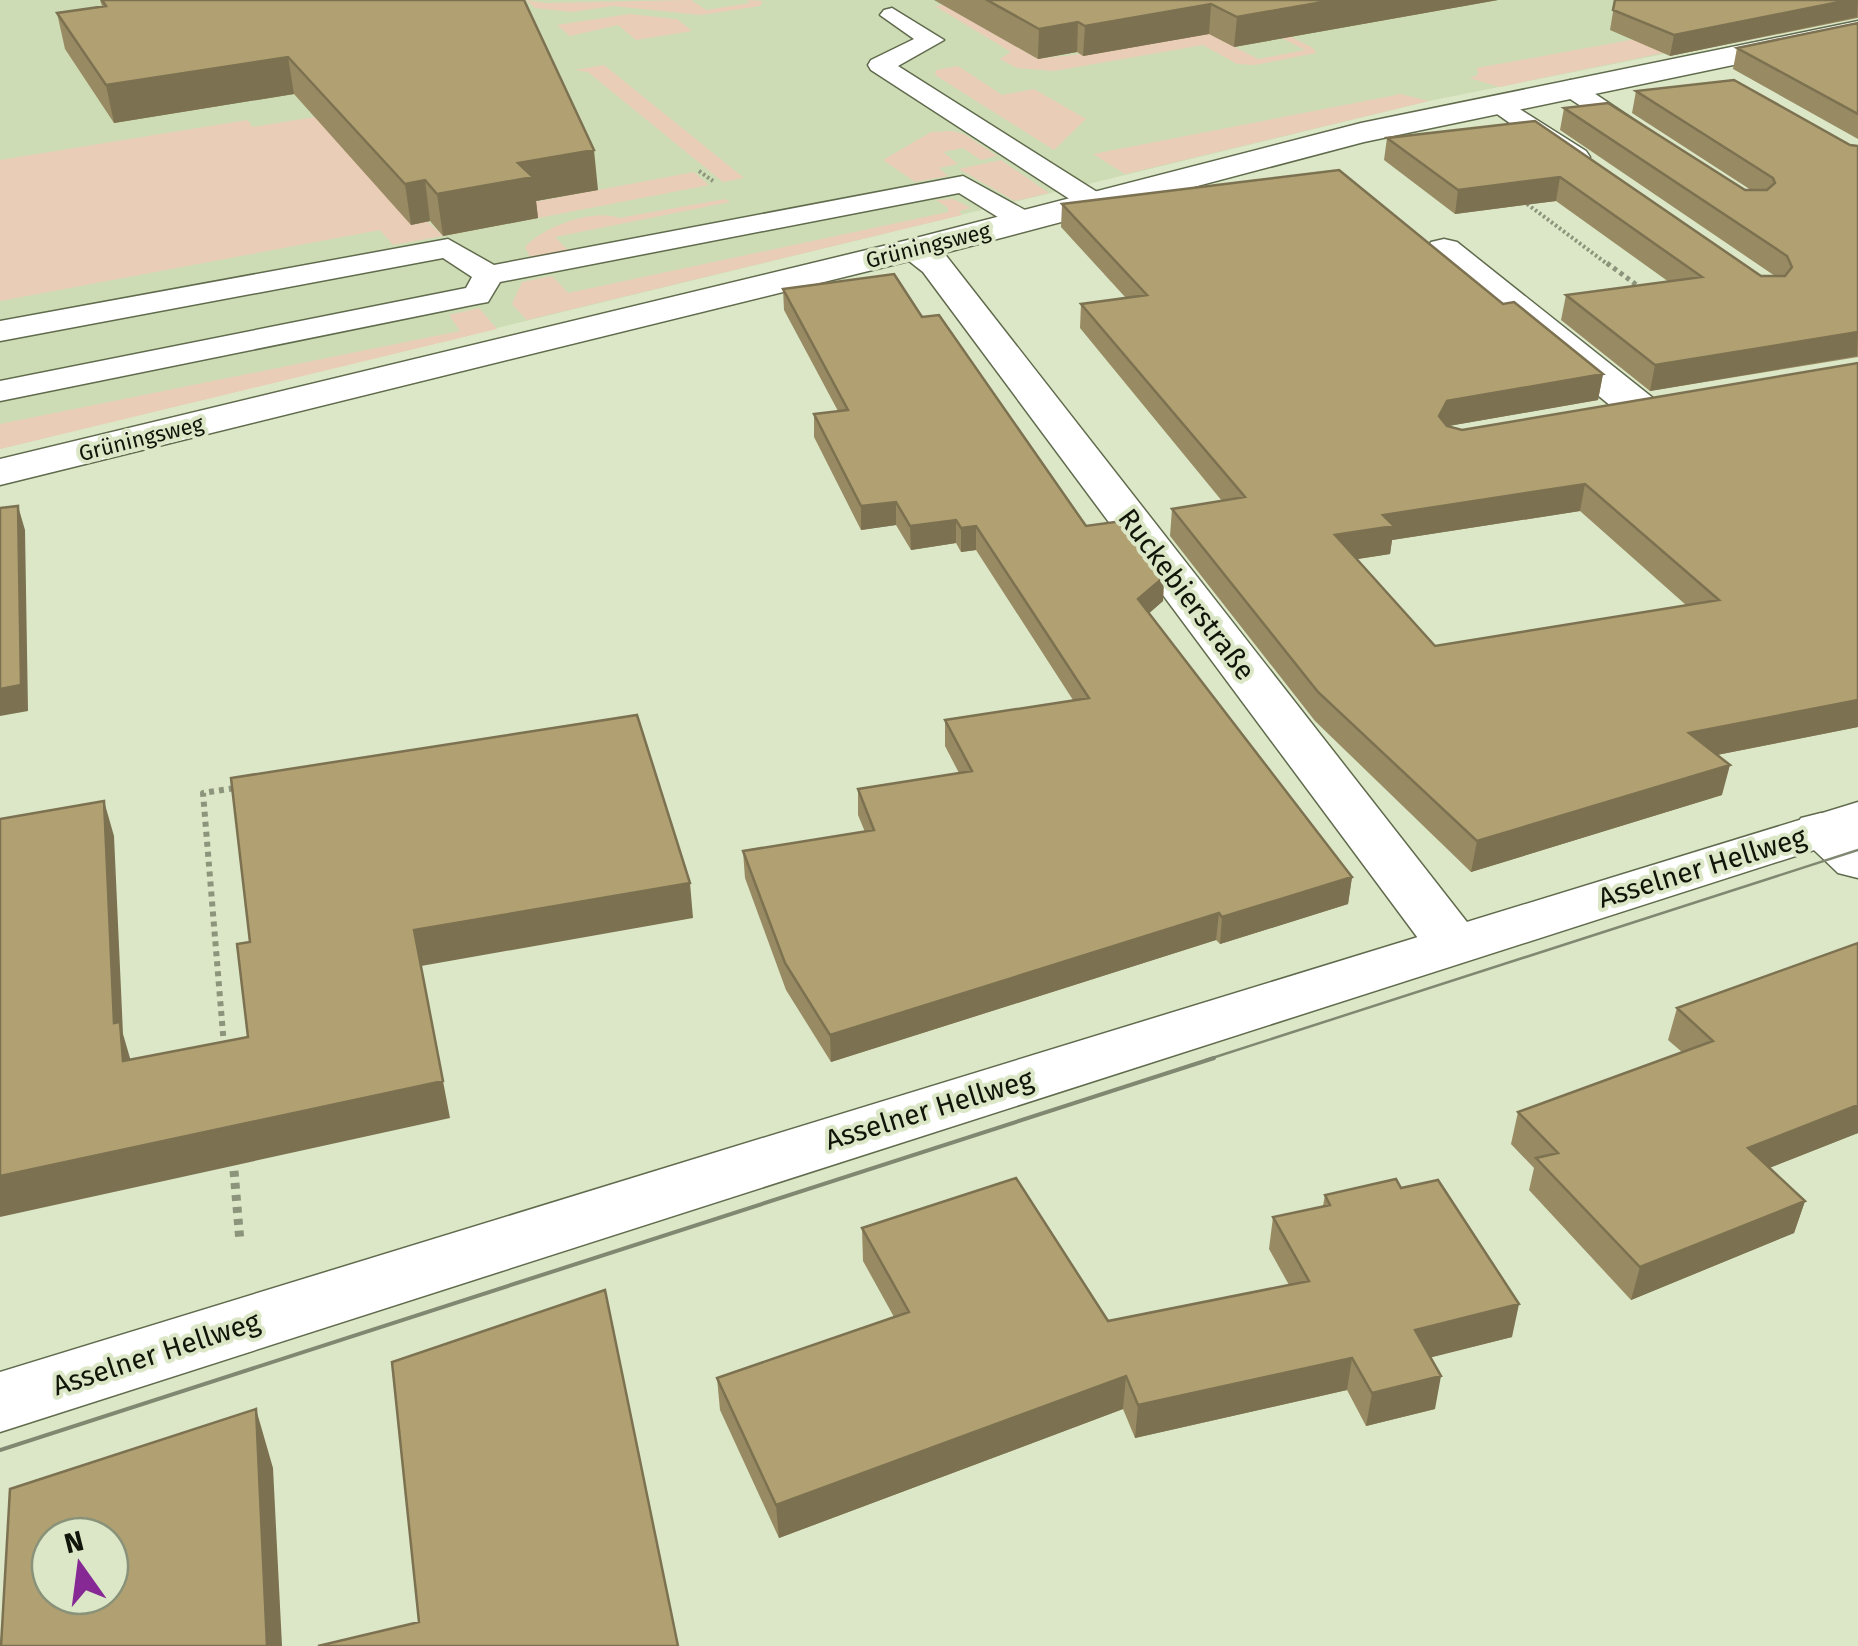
<svg xmlns="http://www.w3.org/2000/svg" width="1858" height="1646" viewBox="0 0 1858 1646" font-family="'Fira Sans',sans-serif">
	<style>
		.built { fill: #cddcb4 }
		.green { fill: #eacdb7 }
		.lines { fill: none; stroke-linecap: round; stroke-linejoin: round }
		.lane-casing { stroke: #606a4d; stroke-width: 3 }
		.street-casing { stroke: #606a4d; stroke-width: 3 }
		.secondary-casing { stroke: #606a4d; stroke-width: 3 }
		.path-far3 { stroke: #8c957c; stroke-width: 4; stroke-dasharray: 2.5 2.5; stroke-linecap: butt }
		.path-far2 { stroke: #8c957c; stroke-width: 5; stroke-dasharray: 4 4; stroke-linecap: butt }
		.path-far1 { stroke: #8c957c; stroke-width: 6; stroke-dasharray: 5 5; stroke-linecap: butt }
		.path { stroke: #8c957c; stroke-width: 9; stroke-dasharray: 6 6; stroke-linecap: butt }
		.lane { fill: #fff; fill-rule: evenodd }
		.street { fill: #fff; fill-rule: evenodd }
		.secondary { fill: #fff; fill-rule: evenodd }
		.tram-far1 { stroke: #808871; stroke-width: 2.5 }
		.tram { stroke: #808871; stroke-width: 4 }
		.wall { fill: #988a62; fill-rule: evenodd }
		.shaded-wall { fill: #7c7150 }
		.building { fill: #b1a172; stroke: #7c7150; stroke-width: 2.5; fill-rule: evenodd }
		.labels { text-anchor: middle; stroke-width: 8; stroke-linejoin: round; paint-order: stroke }
		.far-street-label { font-size: 22px; fill: #111509; stroke: #dbe7c6 }
		.street-label { font-size: 28px; fill: #111509; stroke: #dbe7c6 }
	</style>
	<rect width="100%" height="100%" fill="#dbe7c6"/>
	<path class="built" d="M 0,0 L 1858,0 L 1858,15 L 1429,101 L 0,449 Z"/>
	<path class="green" d="M 526,0 L 545,3 L 691,0 L 706,10 L 750,3 L 747,0 L 763,1 L 760,6 L 701,15 L 613,6 L 572,12 L 535,8 Z
		M 945,5 L 1038,59 L 1123,49 L 1198,28 L 1258,59 L 1305,50 L 1261,27 L 1269,26 L 1313,48 L 1316,53 L 1255,65 L 1237,64 L 1203,45 L 1054,71 L 1017,68 L 1000,59 L 1011,52 L 935,6 Z
		M 629,14 L 677,19 L 692,31 L 636,40 L 618,25 L 570,36 L 557,25 Z
		M 1663,34 L 1711,43 L 1499,87 L 1470,78 L 1478,75 L 1477,68 Z
		M 604,65 L 744,178 L 723,182 L 588,72 L 575,70 Z
		M 958,66 L 1002,95 L 1034,89 L 1086,119 L 1054,150 L 935,75 L 936,70 Z
		M 1401,94 L 1429,101 L 1125,174 L 1093,154 Z
		M 315,117 L 443,236 L 393,245 L 380,230 L 0,301 L 0,160 L 247,120 L 253,127 Z
		M 952,131 L 964,134 L 997,156 L 981,160 L 963,148 L 943,152 L 958,164 L 939,168 L 948,176 L 915,182 L 883,160 L 931,132 Z
		M 1001,160 L 1049,193 L 1015,201 L 959,169 Z
		M 694,172 L 709,185 L 538,218 L 523,204 Z
		M 725,199 L 730,202 L 555,237 L 568,250 L 530,257 L 525,247 C 543,227 593,208 619,218 Z
		M 953,199 L 971,208 L 959,211 L 962,215 L 527,320 L 512,304 L 522,282 L 552,276 L 568,293 L 948,212 L 948,208 L 936,200 Z
		M 479,308 L 497,329 L 0,449 L 0,424 L 460,331 L 449,315 Z"/>
	<g class="lines">
		<defs>
			<path id="lane" d="M 892,8 L 944,40 L 898,66 L 1105,197 L 1109,203 L 1105,209 L 1085,209 L 871,70 L 868,65 L 871,60 L 914,39 L 880,15 L 884,10 Z
				M 1570,80 L 1579,83 L 1658,136 L 1645,144 L 1636,142 L 1561,93 L 1557,88 Z
				M 1499,96 L 1586,151 L 1590,157 L 1586,163 L 1566,163 L 1490,109 L 1486,104 Z
				M 963,176 L 1034,215 L 1038,221 L 1034,227 L 1014,227 L 959,193 L 500,282 L 488,302 L 477,304 L 0,401 L 0,381 L 466,288 L 472,277 L 443,258 L 0,341 L 0,321 L 448,239 L 494,265 Z"/>
			<path id="street" d="M 1858,21 L 1858,39 L 1364,142 L 944,253 L 1474,931 L 1482,944 L 1474,957 L 1453,963 L 1432,957 L 923,272 L 909,261 L 0,485 L 0,459 L 908,240 L 1361,123 Z
				M 1444,239 L 1457,242 L 1658,402 L 1664,411 L 1658,420 L 1643,423 L 1628,420 L 1431,258 L 1426,250 L 1431,242 Z
				M 1821,813 L 1841,818 L 1858,832 L 1858,878 L 1838,873 L 1793,830 L 1801,818 Z"/>
			<path id="secondary" d="M 1858,802 L 1858,836 L 0,1432 L 0,1372 Z"/>
		</defs>
		<use href="#lane" class="lane-casing"/>
		<use href="#street" class="street-casing"/>
		<use href="#secondary" class="secondary-casing"/>
		<path class="path-far3" d="M 699,171 L 713,181
			M 1523,201 L 1610,266"/>
		<path class="path-far2" d="M 1607,263 L 1642,289"/>
		<path class="path-far1" d="M 224,1046 L 203,793 L 236,788"/>
		<path class="path" d="M 233,1159 L 240,1242"/>
		<use href="#lane" class="lane"/>
		<use href="#street" class="street"/>
		<use href="#secondary" class="secondary"/>
		<path class="tram-far1" d="M 1206,1060 L 1858,850"/>
		<path class="tram" d="M 0,1450 L 1214,1058"/>
	</g>
	<path class="wall" d="M 100,0 L 524,0 L 598,190 L 536,201 L 538,218 L 443,236 L 430,221 L 411,225 L 294,94 L 114,123 L 65,49 L 57,13 L 102,6 Z
		M 934,0 L 1498,0 L 1234,47 L 1209,34 L 1083,56 L 1077,52 L 1038,59 Z
		M 1615,0 L 1858,0 L 1858,18 L 1670,56 L 1610,30 Z
		M 1858,23 L 1858,139 L 1733,69 L 1737,48 Z
		M 1636,91 L 1858,146 L 1858,357 L 1650,391 L 1561,320 L 1566,295 L 1669,282 L 1556,201 L 1455,214 L 1384,160 L 1387,138 L 1535,121 L 1761,276 L 1775,276 L 1560,130 L 1564,108 L 1745,190 L 1751,190 L 1632,113 Z
		M 1062,204 L 1503,304 L 1603,374 L 1598,400 L 1448,426 L 1462,430 L 1858,363 L 1858,727 L 1717,755 L 1722,795 L 1471,872 L 1315,721 L 1170,536 L 1172,509 L 1222,501 L 1080,328 L 1081,304 L 1126,298 L 1061,227 ZM 1580,511 L 1686,605 L 1435,646 L 1357,559 L 1390,554 L 1392,540 Z
		M 783,289 L 922,317 L 1086,526 L 1164,577 L 1163,601 L 1149,613 L 1352,877 L 1348,904 L 1220,944 L 1216,940 L 831,1062 L 786,990 L 745,878 L 743,851 L 865,832 L 858,815 L 858,789 L 959,773 L 945,746 L 945,720 L 1073,700 L 976,550 L 961,552 L 956,543 L 911,550 L 896,525 L 861,530 L 814,437 L 814,414 L 838,411 L 784,310 Z
		M 1677,1008 L 1858,1133 L 1769,1168 L 1805,1201 L 1794,1233 L 1631,1300 L 1529,1190 L 1534,1168 L 1511,1144 L 1518,1112 L 1682,1052 L 1668,1040 Z
		M 1401,1188 L 1512,1337 L 1431,1357 L 1435,1409 L 1366,1426 L 1347,1390 L 1135,1438 L 1123,1409 L 779,1538 L 720,1410 L 717,1378 L 894,1317 L 863,1261 L 862,1228 L 1108,1321 L 1289,1285 L 1269,1249 L 1273,1217 L 1323,1206 L 1325,1195 Z"/>
	<path class="shaded-wall" d="M 1334,0 L 1498,0 L 1234,47 L 1237,17 Z
		M 1849,0 L 1858,0 L 1857,17 L 1670,56 L 1674,35 Z
		M 1211,4 L 1209,34 L 1083,56 L 1085,26 Z
		M 1078,22 L 1077,52 L 1038,59 L 1039,29 Z
		M 288,57 L 294,94 L 114,123 L 106,85 Z
		M 594,150 L 598,190 L 536,201 L 538,218 L 443,236 L 437,194 L 518,163 Z
		M 1560,177 L 1556,201 L 1455,214 L 1458,190 Z
		M 425,180 L 430,221 L 411,225 L 405,184 Z
		M 1858,332 L 1857,356 L 1650,391 L 1655,365 Z
		M 1603,374 L 1598,400 L 1443,427 L 1439,416 L 1447,401 Z
		M 1585,484 L 1580,511 L 1392,540 L 1390,554 L 1332,563 L 1335,535 L 1383,515 Z
		M 896,502 L 896,525 L 861,530 L 861,506 Z
		M 18,506 L 25,530 L 28,711 L 0,716 L 0,689 Z
		M 956,520 L 956,543 L 911,550 L 910,526 Z
		M 976,526 L 976,550 L 961,552 L 961,528 Z
		M 1164,577 L 1163,601 L 1137,624 L 1138,599 Z
		M 1858,700 L 1858,727 L 1681,762 L 1689,733 Z
		M 1730,765 L 1722,795 L 1471,872 L 1477,841 Z
		M 104,801 L 114,836 L 123,1034 L 130,1058 L 134,1098 L 114,1023 Z
		M 1352,877 L 1348,904 L 1220,944 L 1222,917 Z
		M 690,883 L 693,918 L 421,966 L 414,930 Z
		M 1219,913 L 1216,940 L 831,1062 L 830,1035 Z
		M 443,1081 L 450,1118 L 0,1217 L 0,1176 Z
		M 1858,1105 L 1858,1133 L 1739,1180 L 1748,1148 Z
		M 1805,1201 L 1794,1233 L 1631,1300 L 1640,1267 Z
		M 1519,1304 L 1512,1337 L 1409,1363 L 1415,1330 Z
		M 1352,1358 L 1347,1390 L 1135,1438 L 1138,1405 Z
		M 1126,1376 L 1123,1409 L 779,1538 L 776,1505 Z
		M 1441,1376 L 1435,1409 L 1366,1426 L 1372,1393 Z
		M 256,1409 L 273,1468 L 282,1646 L 267,1646 Z"/>
	<path class="building" d="M 102,0 L 524,0 L 594,150 L 518,163 L 533,177 L 437,194 L 425,180 L 405,184 L 288,57 L 106,85 L 57,13 L 106,6 Z
		M 987,0 L 1334,0 L 1237,17 L 1211,4 L 1085,26 L 1078,22 L 1039,29 Z
		M 1615,0 L 1849,0 L 1674,35 L 1613,10 Z
		M 1858,23 L 1858,114 L 1737,48 Z
		M 1734,80 L 1850,145 L 1858,146 L 1858,332 L 1655,365 L 1566,295 L 1702,277 L 1560,177 L 1458,190 L 1387,138 L 1535,121 L 1761,276 L 1785,276 L 1792,267 L 1787,256 L 1564,108 L 1608,103 L 1745,190 L 1767,190 L 1775,183 L 1773,178 L 1636,91 Z
		M 1339,170 L 1503,304 L 1514,302 L 1603,374 L 1447,401 L 1439,416 L 1447,426 L 1462,430 L 1858,363 L 1858,700 L 1689,733 L 1730,765 L 1477,841 L 1318,692 L 1172,509 L 1245,497 L 1081,304 L 1147,295 L 1062,204 ZM 1585,484 L 1719,600 L 1435,646 L 1335,535 L 1394,526 L 1383,515 Z
		M 894,274 L 922,317 L 939,315 L 1086,526 L 1122,521 L 1164,577 L 1138,599 L 1352,877 L 1222,917 L 1219,913 L 830,1035 L 785,963 L 743,851 L 874,830 L 858,789 L 972,771 L 945,720 L 1089,698 L 976,526 L 961,528 L 956,520 L 910,526 L 896,502 L 861,506 L 814,414 L 848,410 L 783,289 Z
		M 18,506 L 21,685 L 0,689 L 0,508 Z
		M 637,715 L 690,883 L 414,930 L 443,1081 L 0,1176 L 0,819 L 104,801 L 114,1023 L 120,1022 L 123,1061 L 248,1037 L 237,944 L 250,942 L 231,778 Z
		M 1858,943 L 1858,1105 L 1748,1148 L 1805,1201 L 1640,1267 L 1536,1158 L 1558,1153 L 1518,1112 L 1713,1041 L 1677,1008 Z
		M 1016,1178 L 1108,1321 L 1309,1281 L 1273,1217 L 1330,1205 L 1325,1195 L 1396,1179 L 1401,1188 L 1438,1180 L 1519,1304 L 1415,1330 L 1441,1376 L 1372,1393 L 1352,1358 L 1138,1405 L 1126,1376 L 776,1505 L 717,1378 L 909,1312 L 862,1228 Z
		M 605,1290 L 678,1646 L 318,1646 L 419,1622 L 392,1362 Z
		M 256,1409 L 267,1646 L 1,1646 L 10,1489 ZM 50,1536 L 110,1536 L 110,1596 L 50,1596 Z"/>
	<g class="labels">
		<g class="far-street-label">
			<text transform="translate(928 245) rotate(-14)" y="8">Grüningsweg</text>
			<text transform="translate(141 438) rotate(-14)" y="8">Grüningsweg</text>
		</g>
		<g class="street-label">
			<text transform="translate(1187 594) rotate(53)" y="10">Ruckebierstraße</text>
			<text transform="translate(1702 867) rotate(-17)" y="10">Asselner Hellweg</text>
			<text transform="translate(929 1109) rotate(-17)" y="10">Asselner Hellweg</text>
			<text transform="translate(156 1353) rotate(-18)" y="10">Asselner Hellweg</text>
		</g>
	</g>
	<g transform="translate(80 1566) rotate(346)"><circle r="48" fill="#dbe7c6" stroke="#8a937a" stroke-width="2.5"/>
	<path d="M0-8L18 38L0 25L-18 38Z" fill="#862994"/>
	<text y="-15" font-size="28" font-weight="bold" text-anchor="middle" fill="#111509">N</text>
	</g>
</svg>
